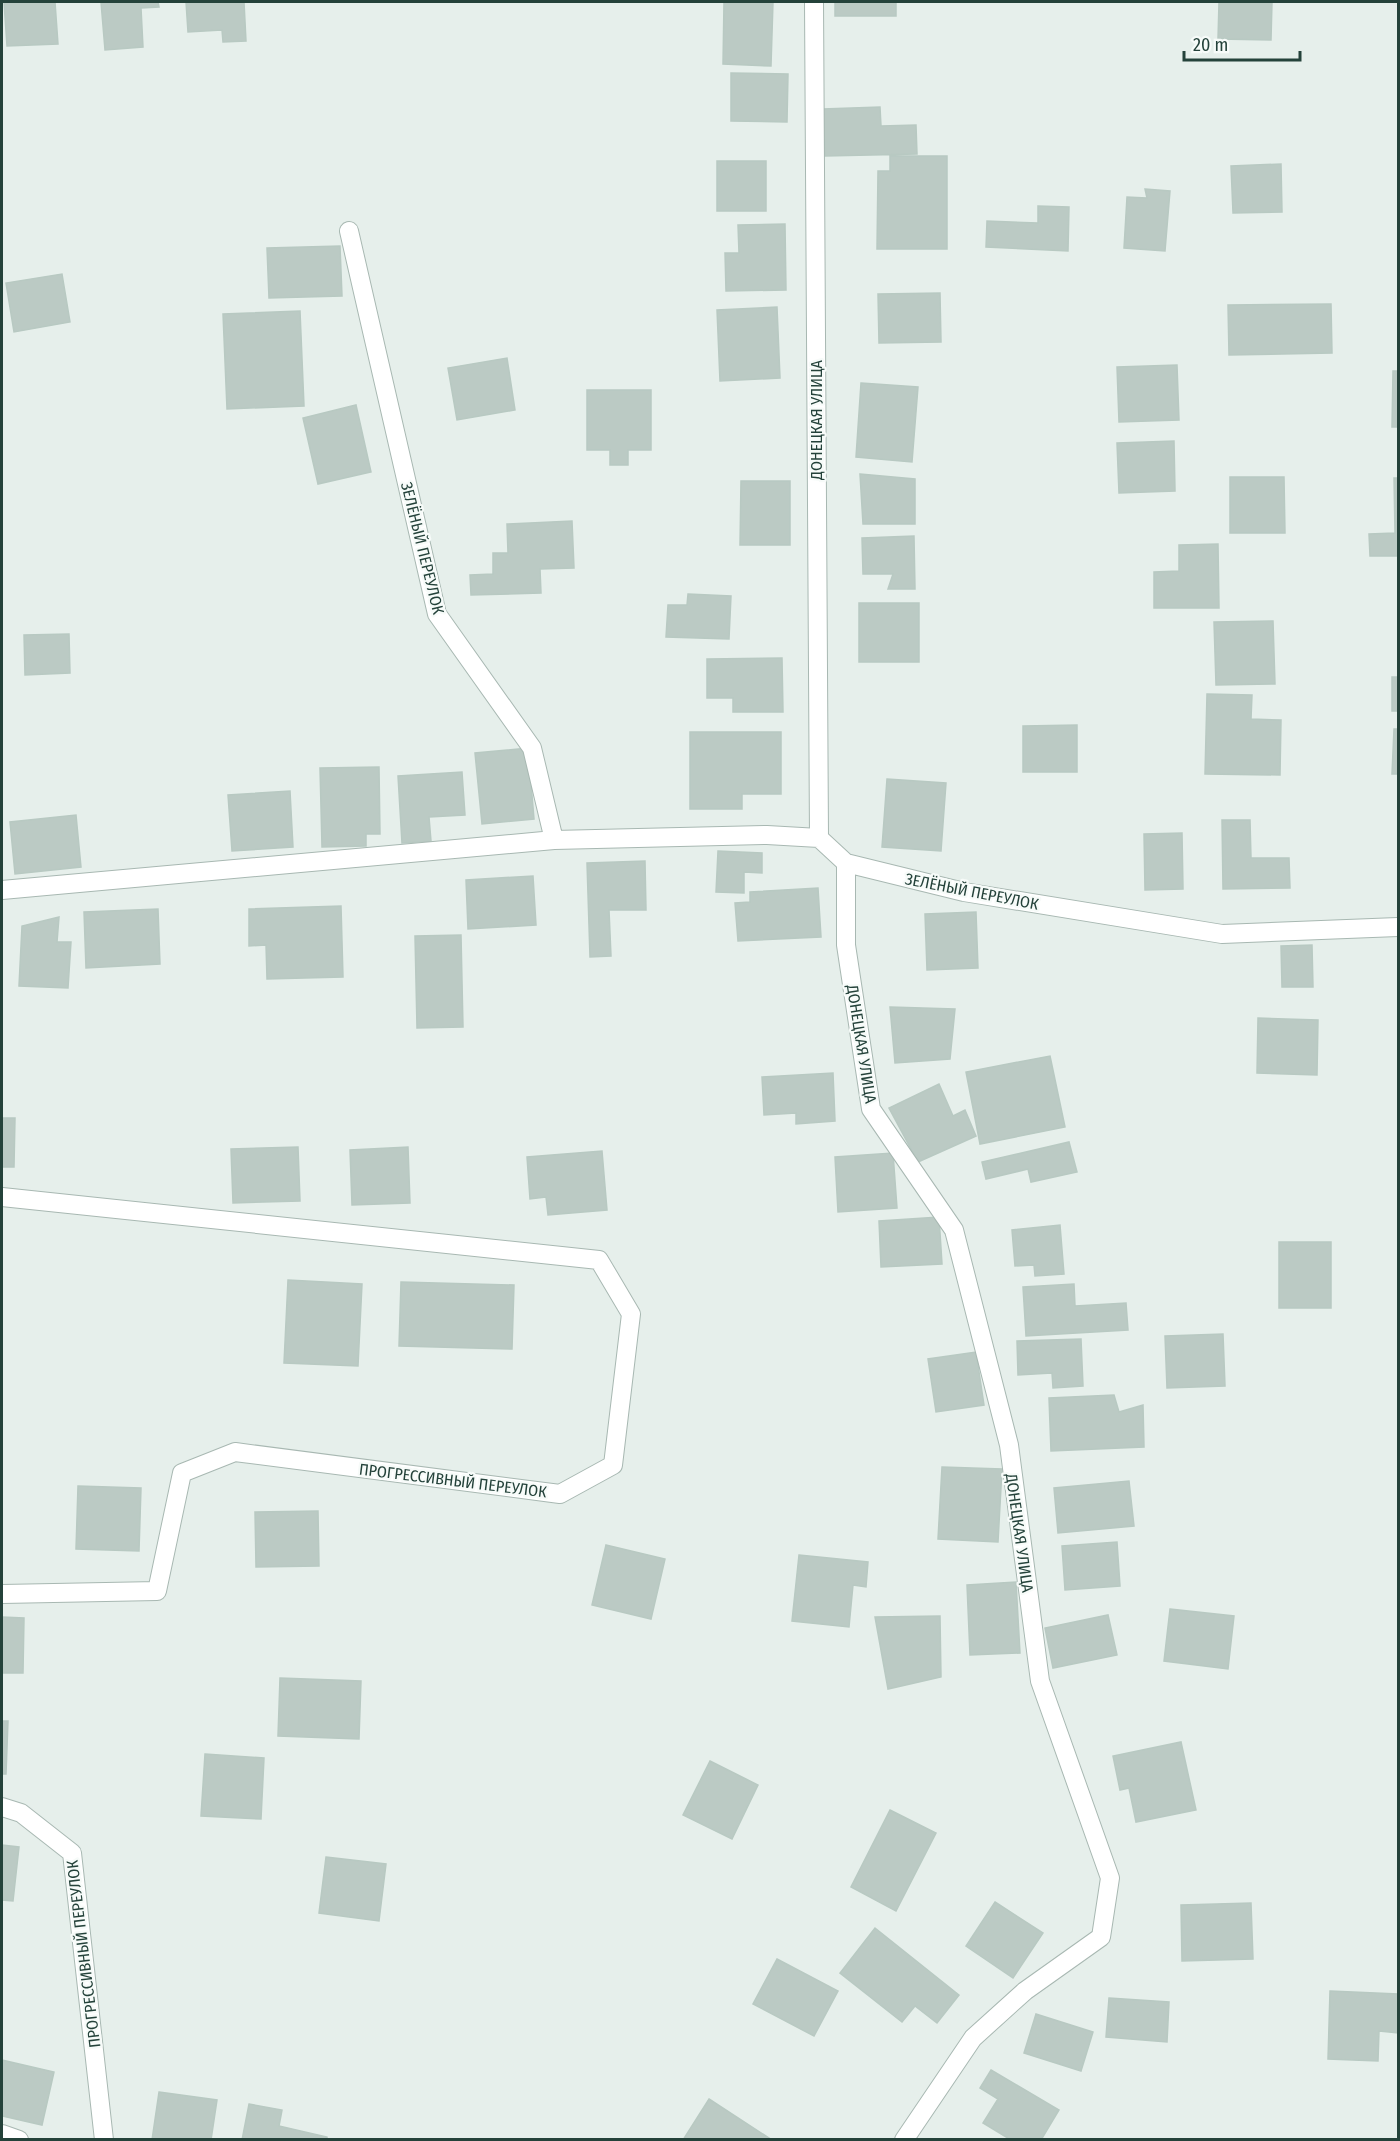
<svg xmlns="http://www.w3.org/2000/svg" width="1400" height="2141" viewBox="0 0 1400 2141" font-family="'Fira Sans Condensed',sans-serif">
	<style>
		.building { fill: #bbcac4; stroke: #b8c9c2; stroke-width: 1.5 }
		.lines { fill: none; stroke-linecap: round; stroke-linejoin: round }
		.minor-casing { stroke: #a8b8b2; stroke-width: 20 }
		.minor { stroke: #fff; stroke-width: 18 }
		.labels { text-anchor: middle; stroke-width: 4.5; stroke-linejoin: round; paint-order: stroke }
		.street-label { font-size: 16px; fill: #24423a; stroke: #f7fbf9 }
	</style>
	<rect width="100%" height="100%" fill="#e6efeb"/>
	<path class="building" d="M 4,2 L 55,2 L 58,44 L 7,46 Z
		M 101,2 L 158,2 L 159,7 L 141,8 L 143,47 L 105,50 Z
		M 186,2 L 244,2 L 246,41 L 223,42 L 222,30 L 188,32 Z
		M 724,2 L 773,2 L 771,66 L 723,64 Z
		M 835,2 L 896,2 L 896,16 L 835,16 Z
		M 1219,2 L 1272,2 L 1271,40 L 1218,39 Z
		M 731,73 L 788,74 L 787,122 L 731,121 Z
		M 880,107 L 881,126 L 916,125 L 917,154 L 825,156 L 823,109 Z
		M 890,156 L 947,156 L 947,249 L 877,249 L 878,171 L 890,171 Z
		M 717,161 L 766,161 L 766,211 L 717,211 Z
		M 1281,164 L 1282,212 L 1233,213 L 1231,166 Z
		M 1145,189 L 1170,191 L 1165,251 L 1124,248 L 1127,197 L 1147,198 Z
		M 1038,206 L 1069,207 L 1068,251 L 986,247 L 987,221 L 1038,223 Z
		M 785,224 L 786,290 L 726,291 L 725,253 L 739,253 L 738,225 Z
		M 340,246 L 342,296 L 269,298 L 267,248 Z
		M 62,274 L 70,322 L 14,332 L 6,283 Z
		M 940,293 L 941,342 L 879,343 L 878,294 Z
		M 1331,304 L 1332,353 L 1229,355 L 1228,305 Z
		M 777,307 L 780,378 L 720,381 L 717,310 Z
		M 300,311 L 304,406 L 227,409 L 223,314 Z
		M 507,358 L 515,410 L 457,420 L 448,368 Z
		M 1177,365 L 1179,420 L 1119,422 L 1117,367 Z
		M 1393,371 L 1398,371 L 1398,427 L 1392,427 Z
		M 861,383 L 918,387 L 912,462 L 856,457 Z
		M 587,390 L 651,390 L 651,450 L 628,450 L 628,465 L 610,465 L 610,450 L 587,450 Z
		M 356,405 L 371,472 L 318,484 L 303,418 Z
		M 1174,441 L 1175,491 L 1119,493 L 1117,443 Z
		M 860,474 L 915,479 L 915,524 L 863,524 Z
		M 1230,477 L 1284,477 L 1285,533 L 1230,533 Z
		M 1394,478 L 1398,478 L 1398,556 L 1370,556 L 1369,534 L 1395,533 Z
		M 741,481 L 790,481 L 790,545 L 740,545 Z
		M 572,521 L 574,568 L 540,569 L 541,593 L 471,595 L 470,575 L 493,574 L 493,553 L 508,553 L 507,524 Z
		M 914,536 L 915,589 L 888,589 L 893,574 L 863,574 L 862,538 Z
		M 1218,544 L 1219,608 L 1154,608 L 1154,572 L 1179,571 L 1179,545 Z
		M 688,594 L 731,596 L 729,639 L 666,637 L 668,605 L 687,605 Z
		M 859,603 L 919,603 L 919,662 L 859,662 Z
		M 1273,621 L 1275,684 L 1216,685 L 1214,622 Z
		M 69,634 L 70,673 L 25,675 L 24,635 Z
		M 782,658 L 783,712 L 733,712 L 733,698 L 707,698 L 707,659 Z
		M 1392,677 L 1398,677 L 1398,711 L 1392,711 Z
		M 1207,694 L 1252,695 L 1251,719 L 1281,720 L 1280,775 L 1205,774 Z
		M 1077,725 L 1077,772 L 1023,772 L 1023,726 Z
		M 1394,729 L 1398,729 L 1398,774 L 1392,774 Z
		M 690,732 L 781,732 L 781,794 L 742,794 L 742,809 L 690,809 Z
		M 528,748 L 534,819 L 482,824 L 475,753 Z
		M 379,767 L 380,834 L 366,834 L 366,846 L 322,847 L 320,768 Z
		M 462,772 L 465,815 L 429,817 L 431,841 L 402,843 L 398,776 Z
		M 887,779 L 946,783 L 941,851 L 882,847 Z
		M 290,791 L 293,847 L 232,851 L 228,795 Z
		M 76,815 L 81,867 L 15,874 L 10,822 Z
		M 1222,820 L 1250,820 L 1251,858 L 1289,858 L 1290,888 L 1223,889 Z
		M 1182,833 L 1183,889 L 1145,890 L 1144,834 Z
		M 718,851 L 762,853 L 762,873 L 744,872 L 744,893 L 716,892 Z
		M 645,861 L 646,910 L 609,910 L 611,956 L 590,957 L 587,863 Z
		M 533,876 L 536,925 L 468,929 L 466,880 Z
		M 818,888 L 821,937 L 738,941 L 735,903 L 750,902 L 750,892 Z
		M 341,906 L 343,977 L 267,979 L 266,945 L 249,946 L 249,909 Z
		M 158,909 L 160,964 L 86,968 L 84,912 Z
		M 976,912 L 978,968 L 927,970 L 925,914 Z
		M 59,917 L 57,942 L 71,942 L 68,988 L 19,986 L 22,926 Z
		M 461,935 L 463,1027 L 417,1028 L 415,936 Z
		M 1312,945 L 1313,987 L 1282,987 L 1281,946 Z
		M 890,1007 L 955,1009 L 950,1059 L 895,1063 Z
		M 1258,1018 L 1318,1020 L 1317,1075 L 1257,1073 Z
		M 1050,1056 L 1065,1127 L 980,1144 L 966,1072 Z
		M 833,1073 L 835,1121 L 796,1124 L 796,1113 L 764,1115 L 762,1077 Z
		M 939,1084 L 953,1116 L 965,1110 L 976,1136 L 918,1162 L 889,1108 Z
		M 2,1118 L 15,1118 L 14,1167 L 2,1167 Z
		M 1069,1142 L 1077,1172 L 1031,1182 L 1028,1169 L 986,1179 L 982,1162 Z
		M 298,1147 L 300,1201 L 233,1203 L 231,1149 Z
		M 408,1147 L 410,1203 L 352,1205 L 350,1150 Z
		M 602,1151 L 607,1210 L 548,1215 L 546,1197 L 530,1199 L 527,1157 Z
		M 893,1153 L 897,1208 L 838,1212 L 835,1157 Z
		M 939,1217 L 942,1264 L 881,1267 L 879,1221 Z
		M 1060,1225 L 1064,1274 L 1035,1276 L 1034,1265 L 1015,1266 L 1012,1230 Z
		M 1279,1242 L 1331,1242 L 1331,1308 L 1279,1308 Z
		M 288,1280 L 362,1284 L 358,1366 L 284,1363 Z
		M 401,1282 L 514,1285 L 512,1349 L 399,1346 Z
		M 1074,1284 L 1075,1306 L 1126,1303 L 1128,1330 L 1026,1336 L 1023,1287 Z
		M 1223,1334 L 1225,1386 L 1167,1388 L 1165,1336 Z
		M 1081,1339 L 1083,1386 L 1053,1388 L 1052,1373 L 1018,1375 L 1017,1341 Z
		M 976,1352 L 984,1405 L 936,1412 L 928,1359 Z
		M 1114,1395 L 1119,1412 L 1143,1405 L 1144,1447 L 1051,1451 L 1049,1398 Z
		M 942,1467 L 1002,1469 L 998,1542 L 938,1539 Z
		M 1129,1481 L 1134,1526 L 1058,1533 L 1054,1488 Z
		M 78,1486 L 141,1488 L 139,1551 L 76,1549 Z
		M 318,1511 L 319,1566 L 256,1567 L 255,1512 Z
		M 1117,1542 L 1120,1586 L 1065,1590 L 1062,1546 Z
		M 606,1545 L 665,1559 L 651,1619 L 592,1605 Z
		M 799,1555 L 868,1562 L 866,1587 L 853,1585 L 849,1627 L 792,1621 Z
		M 1016,1582 L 1020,1653 L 970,1655 L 967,1585 Z
		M 1170,1609 L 1234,1616 L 1228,1669 L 1164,1661 Z
		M 1108,1615 L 1117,1655 L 1053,1668 L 1045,1628 Z
		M 940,1616 L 941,1677 L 888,1689 L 875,1617 Z
		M 2,1617 L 24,1618 L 23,1673 L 2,1673 Z
		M 280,1678 L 361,1681 L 359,1739 L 278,1736 Z
		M 2,1721 L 8,1721 L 6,1774 L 2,1774 Z
		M 1181,1742 L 1196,1810 L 1136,1822 L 1129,1788 L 1120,1790 L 1113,1756 Z
		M 205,1754 L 264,1758 L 261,1819 L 201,1816 Z
		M 710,1761 L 758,1785 L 732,1839 L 683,1815 Z
		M 890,1810 L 936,1833 L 896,1911 L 851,1887 Z
		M 2,1845 L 19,1847 L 13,1901 L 2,1900 Z
		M 326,1857 L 386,1864 L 379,1921 L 319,1913 Z
		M 995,1902 L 1043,1933 L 1013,1978 L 966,1946 Z
		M 1251,1903 L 1253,1959 L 1182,1961 L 1181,1905 Z
		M 875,1928 L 959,1995 L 937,2023 L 915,2006 L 902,2022 L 840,1973 Z
		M 777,1959 L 838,1991 L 814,2036 L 753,2004 Z
		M 1330,1991 L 1398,1994 L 1398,2033 L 1379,2031 L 1378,2061 L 1328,2059 Z
		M 1109,1998 L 1169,2002 L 1167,2042 L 1106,2037 Z
		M 1036,2014 L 1093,2032 L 1081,2071 L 1024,2053 Z
		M 2,2060 L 54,2072 L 42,2125 L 2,2116 Z
		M 991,2070 L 1059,2110 L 1041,2140 L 1011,2140 L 983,2123 L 998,2099 L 980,2088 Z
		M 159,2092 L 217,2100 L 211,2140 L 152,2140 Z
		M 709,2099 L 772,2140 L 683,2140 Z
		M 249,2104 L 282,2110 L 279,2126 L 327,2137 L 327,2140 L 242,2140 Z"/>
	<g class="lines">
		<defs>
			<path id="minor" d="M 814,2 L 819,838
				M 349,231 L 437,614 L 532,748 L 554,840
				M 846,863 L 846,945 L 871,1109 L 954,1230 L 1009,1445 L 1040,1681 L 1110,1878 L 1101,1937 L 1025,1991 L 973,2038 L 904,2140
				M 2,890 L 554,840 L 767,835 L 819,838 L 846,863 L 964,892 L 1222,934 L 1398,927
				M 2,1197 L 599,1260 L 631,1314 L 613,1465 L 560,1494 L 235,1452 L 182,1473 L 157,1591 L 2,1594
				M 2,1807 L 21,1813 L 72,1853 L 104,2140
				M 2,2134 L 19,2140"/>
		</defs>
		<use href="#minor" class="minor-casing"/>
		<use href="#minor" class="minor"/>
	</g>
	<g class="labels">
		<g class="street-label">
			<text transform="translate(816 420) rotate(-90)" y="6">ДОНЕЦКАЯ УЛИЦА</text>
			<text transform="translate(423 548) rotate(76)" y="6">ЗЕЛЁНЫЙ ПЕРЕУЛОК</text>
			<text transform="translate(972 891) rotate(11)" y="6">ЗЕЛЁНЫЙ ПЕРЕУЛОК</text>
			<text transform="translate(862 1044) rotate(81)" y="6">ДОНЕЦКАЯ УЛИЦА</text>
			<text transform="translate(453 1480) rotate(7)" y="6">ПРОГРЕССИВНЫЙ ПЕРЕУЛОК</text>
			<text transform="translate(1020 1533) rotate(82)" y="6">ДОНЕЦКАЯ УЛИЦА</text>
			<text transform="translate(83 1954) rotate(-97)" y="6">ПРОГРЕССИВНЫЙ ПЕРЕУЛОК</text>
		</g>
	</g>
	<rect width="1400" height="2141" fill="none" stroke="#24423a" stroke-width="6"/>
	<path d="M1184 51v9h116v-9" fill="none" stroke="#24423a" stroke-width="3"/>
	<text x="1193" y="51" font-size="18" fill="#24423a" stroke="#f7fbf9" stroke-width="4.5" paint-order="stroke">20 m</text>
</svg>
